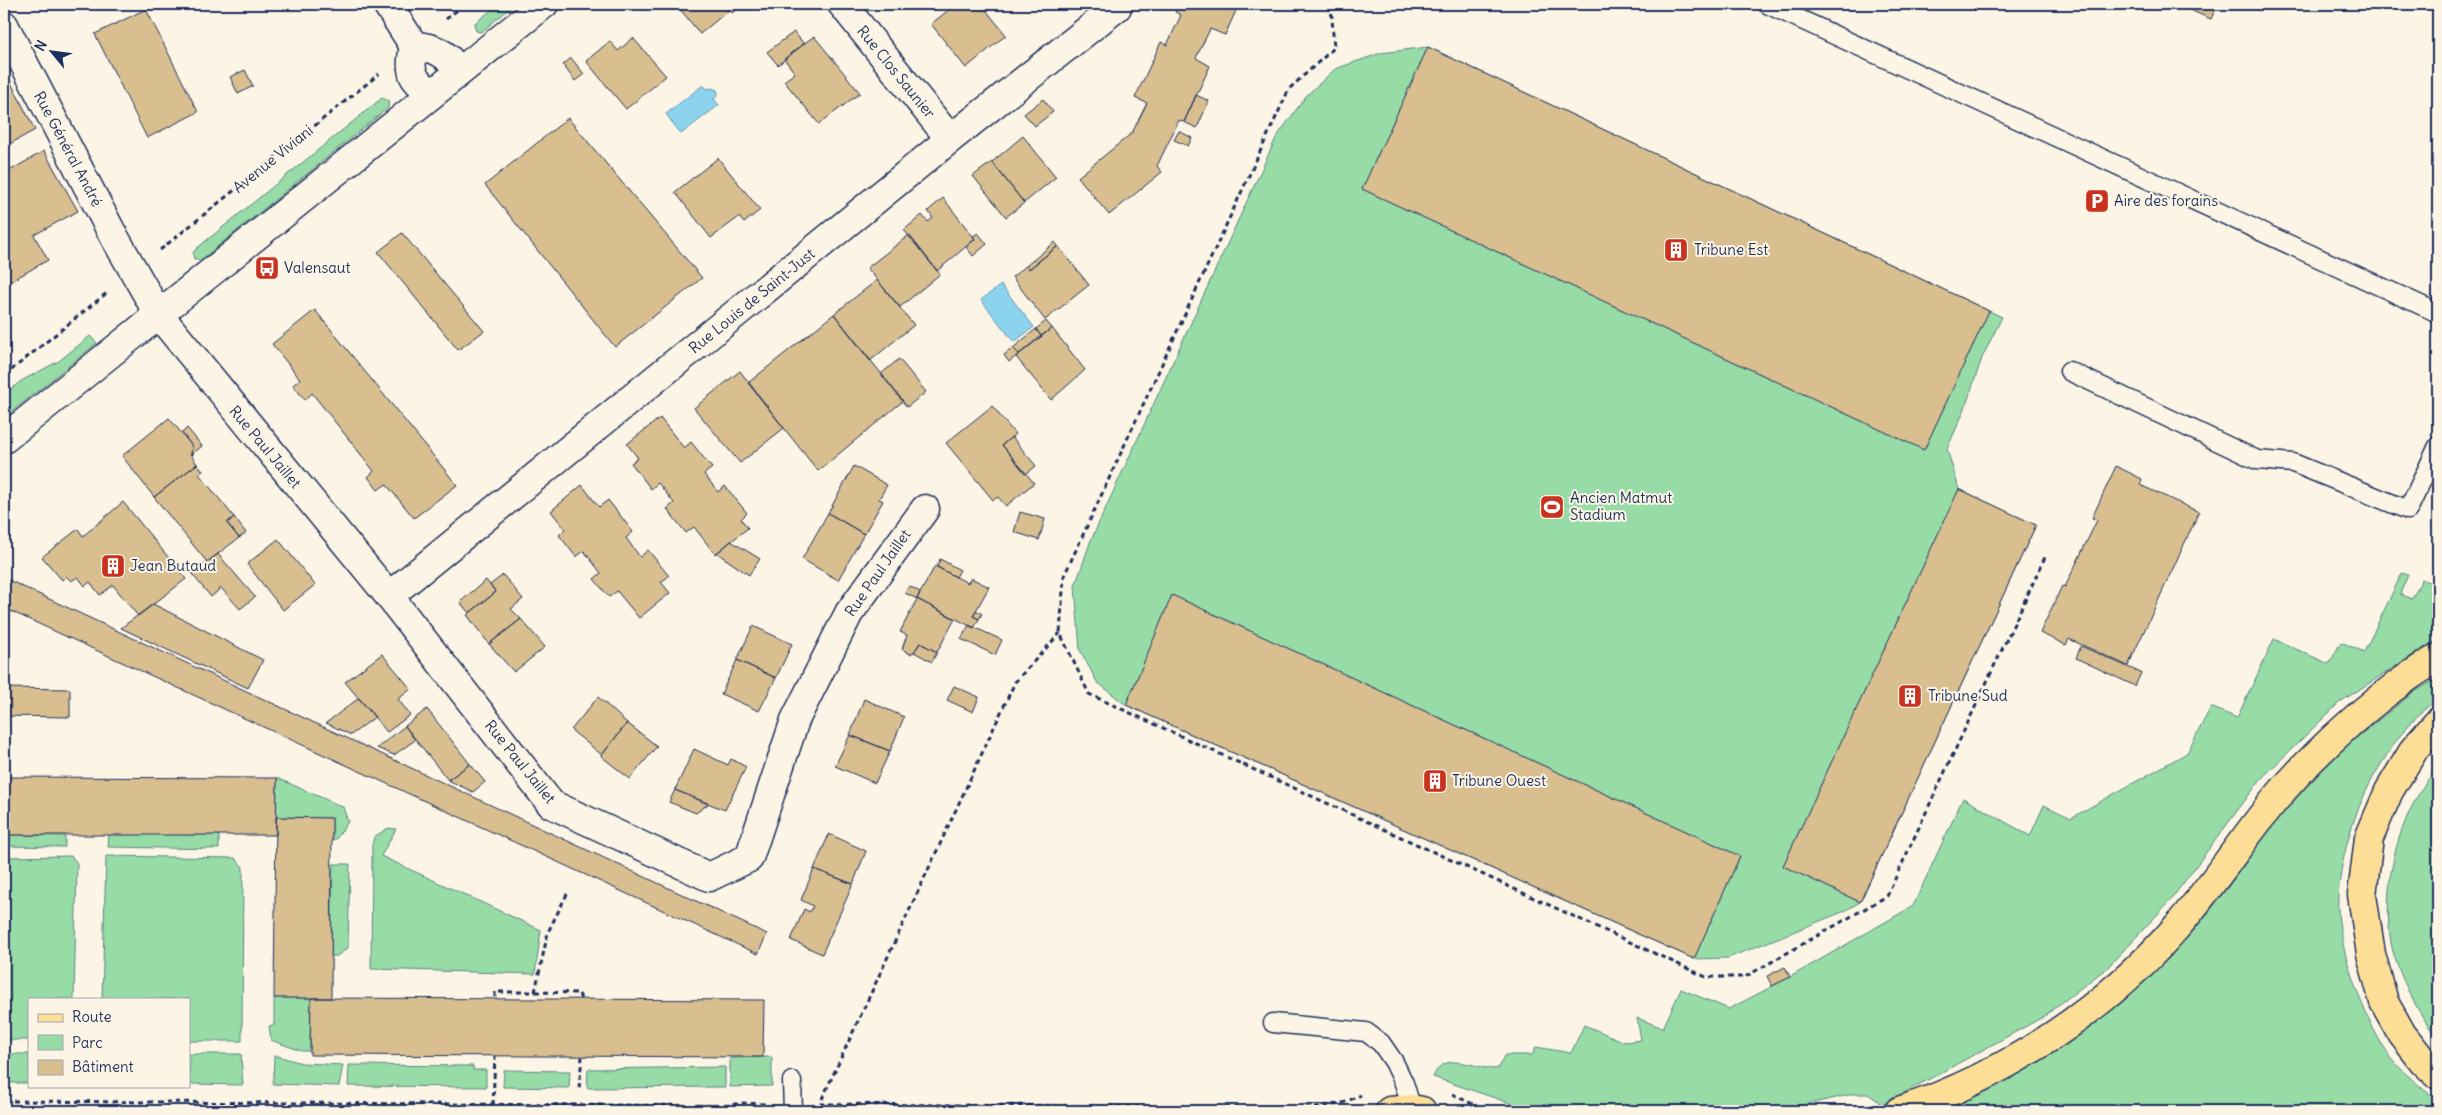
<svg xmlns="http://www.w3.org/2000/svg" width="2442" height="1115" viewBox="0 0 2442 1115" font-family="Delius,sans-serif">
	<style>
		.green { fill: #97dba7; stroke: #598582 }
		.water { fill: #8cd4ed; stroke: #5f92b4 }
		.building { fill: #d9bf8f; stroke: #1b2f5e }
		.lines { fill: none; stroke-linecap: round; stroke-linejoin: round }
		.lane-casing { stroke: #1b2f5e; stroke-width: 21 }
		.street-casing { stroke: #1b2f5e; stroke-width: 31 }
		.secondary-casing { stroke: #1b2f5e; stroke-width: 31 }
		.primary-casing { stroke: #1b2f5e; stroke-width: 31 }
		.highway-casing { stroke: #1b2f5e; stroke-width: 31 }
		.path { stroke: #1b2f5e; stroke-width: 3; stroke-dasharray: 5 4; stroke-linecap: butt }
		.lane { stroke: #fcf5e5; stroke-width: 18 }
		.street { stroke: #fcf5e5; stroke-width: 28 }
		.secondary { stroke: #fcf5e5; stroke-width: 28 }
		.primary { stroke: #fcde96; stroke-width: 28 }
		.highway { stroke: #fcde96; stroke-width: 28 }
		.labels { text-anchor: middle; stroke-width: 4; stroke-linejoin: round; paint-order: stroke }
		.street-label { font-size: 15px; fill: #1b2f5e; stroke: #fcf5e5 }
		.poi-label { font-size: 15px; fill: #1b2f5e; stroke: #fcf5e5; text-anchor: start }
	</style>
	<rect width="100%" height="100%" fill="#fcf5e5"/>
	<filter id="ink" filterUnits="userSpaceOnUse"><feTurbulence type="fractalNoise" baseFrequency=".02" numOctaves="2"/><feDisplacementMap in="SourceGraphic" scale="10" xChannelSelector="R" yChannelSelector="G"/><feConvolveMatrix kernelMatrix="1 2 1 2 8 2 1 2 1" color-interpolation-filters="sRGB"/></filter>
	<g filter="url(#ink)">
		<path class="green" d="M 499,4 L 515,4 L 481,32 L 476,31 L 474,24 Z
			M 1428,47 L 2002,317 L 1982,358 L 1964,411 L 1947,449 L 1959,489 L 2036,525 L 1860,902 L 1845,911 L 1728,958 L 1694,959 L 1126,705 L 1097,682 L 1080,650 L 1075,586 L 1091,540 L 1276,138 L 1306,96 L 1335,69 L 1381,53 Z
			M 382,98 L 389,101 L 388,108 L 201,260 L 194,259 L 193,253 L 196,249 Z
			M 90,336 L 97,343 L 4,418 L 4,395 L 21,381 L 59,361 Z
			M 2402,573 L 2408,575 L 2400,594 L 2412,599 L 2422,579 L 2438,586 L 2438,639 L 2340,702 L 2261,779 L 2170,901 L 2107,968 L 2043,1017 L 1880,1106 L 1878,1101 L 1868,1094 L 1854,1094 L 1790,1108 L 1527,1109 L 1433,1077 C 1444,1049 1474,1069 1497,1069 L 1505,1055 L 1532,1055 L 1536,1047 L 1571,1053 L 1584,1025 L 1625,1042 L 1641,1040 L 1637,1018 L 1663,1028 L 1681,989 L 1729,1009 L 1790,977 L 1913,906 L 1963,798 L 2030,836 L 2044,805 L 2071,818 L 2187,753 L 2211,707 L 2237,718 L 2274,639 L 2329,664 L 2341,642 L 2364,652 Z
			M 2438,678 L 2438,699 C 2415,714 2397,738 2383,761 C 2357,801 2342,849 2338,896 C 2335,941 2363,1017 2388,1054 C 2402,1072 2420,1087 2438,1100 L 2438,1111 L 1933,1111 L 2008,1079 L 2070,1037 L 2328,760 L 2414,692 Z
			M 2438,767 L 2438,1038 C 2419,1017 2396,970 2391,943 C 2381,883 2398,813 2438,767 Z
			M 277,778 L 343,807 L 348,822 L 336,839 L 332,840 L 332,818 L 276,817 Z
			M 388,828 L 396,829 L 381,856 L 541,930 L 535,974 L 371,969 L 372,845 L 374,837 Z
			M 109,834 L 219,835 L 219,849 L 108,847 Z
			M 4,835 L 65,836 L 65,847 L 4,846 Z
			M 71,856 L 77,863 L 74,999 L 29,999 L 29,1040 L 4,1040 L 4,857 Z
			M 106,856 L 235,858 L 243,867 L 242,1041 L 189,1041 L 189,999 L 102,999 Z
			M 333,864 L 350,864 L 348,948 L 337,956 L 331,956 Z
			M 274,998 L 311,998 L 310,1051 L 301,1051 L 271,1040 L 269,1026 L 274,1025 Z
			M 4,1054 L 29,1054 L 29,1083 L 4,1083 Z
			M 189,1054 L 241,1054 L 243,1085 L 189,1084 Z
			M 274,1055 L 302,1063 L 343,1065 L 339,1086 L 273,1084 Z
			M 772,1057 L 772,1086 L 730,1087 L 730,1058 Z
			M 349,1065 L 473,1066 L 473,1070 L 486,1070 L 486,1087 L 348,1086 Z
			M 725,1067 L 725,1087 L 587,1088 L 588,1069 Z
			M 504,1070 L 570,1071 L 569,1088 L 503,1087 Z"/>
		<path class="water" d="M 703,85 L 707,89 L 711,88 L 717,90 L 718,94 L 714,99 L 719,105 L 681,134 L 666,114 Z
			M 1001,285 L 1034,327 L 1014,342 L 981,300 Z"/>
		<path class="building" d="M 676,4 L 724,4 L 729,10 L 700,34 Z
			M 724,4 L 744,4 L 732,13 Z
			M 956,4 L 981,4 L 1006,35 L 966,68 L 931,24 Z
			M 1179,4 L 1239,4 L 1225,35 L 1210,29 L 1196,58 L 1210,66 L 1184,122 L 1179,120 L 1157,166 L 1162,172 L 1109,215 L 1078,177 L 1132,133 L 1147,103 L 1135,98 L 1161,42 L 1167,45 L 1181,15 L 1175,12 Z
			M 2176,4 L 2214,4 L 2217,5 L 2211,19 Z
			M 146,9 L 198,112 L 147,138 L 95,34 Z
			M 794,32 L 804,44 L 778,65 L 767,52 Z
			M 814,36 L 860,93 L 819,124 L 784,81 L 795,73 L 784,59 Z
			M 633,38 L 666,76 L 626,109 L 586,61 L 610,41 L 618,51 Z
			M 1428,47 L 1989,311 L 1924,450 L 1362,189 Z
			M 571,58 L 584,74 L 575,81 L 563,65 Z
			M 4,69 L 35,130 L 4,147 Z
			M 245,70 L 253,86 L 238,94 L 230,77 Z
			M 1196,95 L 1209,101 L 1197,128 L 1184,122 Z
			M 1043,99 L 1053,112 L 1035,126 L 1024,114 Z
			M 568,118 L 702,278 L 615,347 L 485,185 Z
			M 1179,131 L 1192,138 L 1188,146 L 1174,140 Z
			M 1023,136 L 1056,177 L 1024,203 L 992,162 Z
			M 44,151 L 78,211 L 34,235 L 48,260 L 4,285 L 4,174 Z
			M 718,158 L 760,210 L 744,223 L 739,217 L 711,238 L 675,192 Z
			M 992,162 L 1024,203 L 1006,217 L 973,176 Z
			M 943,198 L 975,239 L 937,271 L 904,230 L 922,215 L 928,222 L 933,218 L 928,211 Z
			M 402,233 L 484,331 L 458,350 L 378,252 Z
			M 978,233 L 987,244 L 973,256 L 966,247 L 975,239 L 973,236 Z
			M 909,235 L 940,274 L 900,307 L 867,268 Z
			M 1055,242 L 1058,246 L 1029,269 L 1026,266 Z
			M 1058,246 L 1089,285 L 1045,320 L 1012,277 L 1026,266 L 1029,269 Z
			M 877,280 L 914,325 L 870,361 L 834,314 Z
			M 315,310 L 457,485 L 414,518 L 386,484 L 378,490 L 368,477 L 374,471 L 312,393 L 305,400 L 293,385 L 300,379 L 272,344 Z
			M 834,314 L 903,401 L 818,471 L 748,383 Z
			M 1046,321 L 1052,328 L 1041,336 L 1036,329 Z
			M 1052,328 L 1085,370 L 1051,400 L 1016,357 Z
			M 1036,329 L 1041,336 L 1019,354 L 1013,348 Z
			M 1013,348 L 1019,354 L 1009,362 L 1004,355 Z
			M 899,359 L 926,392 L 907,407 L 881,374 Z
			M 740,371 L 784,428 L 740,463 L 694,408 Z
			M 992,406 L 1015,434 L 1002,445 L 1034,483 L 1006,506 L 998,497 L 993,500 L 946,443 Z
			M 169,418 L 192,446 L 191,455 L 197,464 L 154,497 L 122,456 Z
			M 660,418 L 684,448 L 691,442 L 712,468 L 704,474 L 718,492 L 725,486 L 747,513 L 741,519 L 748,528 L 715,554 L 694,527 L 686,533 L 667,509 L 674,503 L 658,483 L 651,489 L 631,463 L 638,458 L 627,444 Z
			M 187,428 L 202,446 L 191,455 L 192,446 L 182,433 Z
			M 1012,437 L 1036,466 L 1026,474 L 1002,445 Z
			M 197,464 L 203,471 L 199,474 L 234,517 L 227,523 L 239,538 L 207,562 L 154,497 Z
			M 854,466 L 887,485 L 879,499 L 883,501 L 864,534 L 828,513 Z
			M 2116,466 L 2142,479 L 2140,485 L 2199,512 L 2128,666 L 2069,639 L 2066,645 L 2040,633 L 2062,586 L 2065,587 L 2097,520 L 2092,518 Z
			M 582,485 L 599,507 L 608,500 L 633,532 L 626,538 L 640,557 L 648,550 L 669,576 L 661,582 L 670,593 L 639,618 L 617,591 L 609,597 L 594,579 L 601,573 L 584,551 L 576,557 L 559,535 L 565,529 L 551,511 Z
			M 1959,489 L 2036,525 L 1860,902 L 1783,866 Z
			M 123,502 L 186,579 L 138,616 L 113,585 L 100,595 L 90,582 L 85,586 L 78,577 L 71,581 L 66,576 L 62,580 L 42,557 L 78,529 L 83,536 Z
			M 1020,512 L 1045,519 L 1039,540 L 1014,532 Z
			M 828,513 L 864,534 L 838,580 L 802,559 Z
			M 234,517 L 246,533 L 239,538 L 227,523 Z
			M 278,539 L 315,585 L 283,610 L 247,564 Z
			M 731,541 L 760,559 L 749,575 L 717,553 Z
			M 218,554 L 255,597 L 240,609 L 221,588 L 211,597 L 192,574 Z
			M 940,559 L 960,570 L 956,577 L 937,567 Z
			M 935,566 L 968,583 L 971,578 L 989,587 L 973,616 L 979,619 L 974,628 L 917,599 Z
			M 503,575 L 523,599 L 511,609 L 521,619 L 489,644 L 467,615 L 496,592 L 490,585 Z
			M 4,578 L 767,934 L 758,954 L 4,608 Z
			M 486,580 L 496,592 L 469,613 L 460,602 Z
			M 909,586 L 920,592 L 917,599 L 905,593 Z
			M 1172,595 L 1740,856 L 1694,959 L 1126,705 Z
			M 917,599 L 955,619 L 937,652 L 920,643 L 914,652 L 910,654 L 902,649 L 907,635 L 900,632 Z
			M 153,604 L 263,660 L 248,688 L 121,628 Z
			M 976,610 L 982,614 L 979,619 L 973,616 Z
			M 521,619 L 545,647 L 514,672 L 489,644 Z
			M 969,625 L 1002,640 L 995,655 L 961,639 Z
			M 753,626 L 792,644 L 776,678 L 737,660 Z
			M 920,643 L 937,652 L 932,662 L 914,652 Z
			M 2081,646 L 2141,673 L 2135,686 L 2076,658 Z
			M 382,654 L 411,689 L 398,699 L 410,715 L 387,732 L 345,682 Z
			M 737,660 L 776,678 L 759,711 L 721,694 Z
			M 954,686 L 979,697 L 973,712 L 947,700 Z
			M 4,688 L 70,689 L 70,717 L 4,716 Z
			M 598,697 L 627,723 L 602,755 L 571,730 Z
			M 359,698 L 375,717 L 351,735 L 326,723 Z
			M 864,699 L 904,717 L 890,751 L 850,735 Z
			M 427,709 L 470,764 L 448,780 L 405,726 Z
			M 627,723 L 657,746 L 630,779 L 601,756 Z
			M 405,726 L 415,740 L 394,755 L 377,748 Z
			M 850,735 L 890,751 L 875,783 L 835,766 Z
			M 694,749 L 728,765 L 731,759 L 746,767 L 725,810 L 675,790 Z
			M 470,764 L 485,782 L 473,792 L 448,780 Z
			M 4,777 L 277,778 L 276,835 L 4,835 Z
			M 675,790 L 708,804 L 696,813 L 669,802 Z
			M 276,817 L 332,818 L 331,998 L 274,998 Z
			M 829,834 L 866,851 L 853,884 L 814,869 Z
			M 814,869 L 853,884 L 822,954 L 791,940 L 804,909 L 810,912 L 813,906 L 801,900 Z
			M 1785,967 L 1790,977 L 1772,986 L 1767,976 Z
			M 311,998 L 764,1000 L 763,1057 L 310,1055 Z"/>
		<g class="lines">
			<defs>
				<path id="lane" d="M 1767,4 L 2438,313
					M 2069,371 L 2257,460 L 2293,463 L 2408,510 L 2438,446
					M 1273,1023 L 1366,1032 L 1381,1043 L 1394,1062 L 1404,1083 L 1412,1109
					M 792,1081 L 793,1111"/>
				<path id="street" d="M 387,4 L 414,46
					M 842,4 L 950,139
					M 4,25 L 111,231 L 159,315 L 389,596 L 551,804 L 709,877 L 749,858 L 795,720 L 849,613 L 925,509
					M 414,46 C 409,70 410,80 432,92
					M 414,46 C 435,47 446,53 459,71
					M 389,596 L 950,139 L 1117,7"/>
				<path id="secondary" d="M 4,439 L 544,4"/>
				<path id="primary" d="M 1390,1111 L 1412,1109 L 1422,1111"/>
				<path id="highway" d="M 2438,722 L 2415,748 L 2389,791 L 2369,838 L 2362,895 L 2371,954 L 2384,1002 L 2402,1034 L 2423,1061 L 2438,1075
					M 1899,1111 C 2007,1075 2107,1009 2181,922 C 2214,883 2241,841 2273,802 C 2314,752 2382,690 2438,658"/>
			</defs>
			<use href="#lane" class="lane-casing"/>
			<use href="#street" class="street-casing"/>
			<use href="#secondary" class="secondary-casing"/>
			<use href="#primary" class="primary-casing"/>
			<use href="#highway" class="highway-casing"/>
			<path class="path" d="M 1331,4 L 1334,48 L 1289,89 L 1064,576 L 1060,633 L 1089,694 L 1706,977 L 1745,977 L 1887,896 L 2046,555
				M 446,19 L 465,4
				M 160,250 L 379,74
				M 4,376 L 108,292
				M 535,992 L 579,993 L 581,1000
				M 495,997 L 495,992 L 535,992 L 548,932 L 568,892
				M 579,1088 L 582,1057
				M 1452,1094 L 1487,1111
				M 822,1099 L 1015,682 L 1060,633
				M 4,1101 L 725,1106 L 741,1103 L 766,1104
				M 820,1104 L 1315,1108 L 1343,1103 L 1361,1095
				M 493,1105 L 495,1056
				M 1830,1111 L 1843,1109 L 1851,1111"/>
			<use href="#lane" class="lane"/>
			<use href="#street" class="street"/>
			<use href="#secondary" class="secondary"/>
			<use href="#primary" class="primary"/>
			<use href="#highway" class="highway"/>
		</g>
	</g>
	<defs>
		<symbol id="parking-square" viewBox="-11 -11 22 22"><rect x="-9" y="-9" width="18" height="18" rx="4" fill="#c8321e" stroke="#fcf5e5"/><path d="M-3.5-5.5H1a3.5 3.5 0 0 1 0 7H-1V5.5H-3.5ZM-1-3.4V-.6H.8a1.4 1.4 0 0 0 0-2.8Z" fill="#fff"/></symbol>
		<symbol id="building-square" viewBox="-11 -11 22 22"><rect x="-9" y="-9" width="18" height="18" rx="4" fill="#c8321e" stroke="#fcf5e5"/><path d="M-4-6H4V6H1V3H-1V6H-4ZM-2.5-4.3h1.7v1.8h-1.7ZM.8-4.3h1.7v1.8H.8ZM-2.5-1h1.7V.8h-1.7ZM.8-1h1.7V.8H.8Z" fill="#fff"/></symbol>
		<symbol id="bus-square" viewBox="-11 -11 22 22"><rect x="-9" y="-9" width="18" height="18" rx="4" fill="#c8321e" stroke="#fcf5e5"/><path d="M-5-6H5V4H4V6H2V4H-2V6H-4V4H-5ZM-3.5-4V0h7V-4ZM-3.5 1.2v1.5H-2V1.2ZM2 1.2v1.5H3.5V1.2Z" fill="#fff"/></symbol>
		<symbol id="stadium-square" viewBox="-11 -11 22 22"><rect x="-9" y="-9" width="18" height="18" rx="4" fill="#c8321e" stroke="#fcf5e5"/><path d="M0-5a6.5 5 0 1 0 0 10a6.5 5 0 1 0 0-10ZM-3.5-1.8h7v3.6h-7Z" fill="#fff"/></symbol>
	</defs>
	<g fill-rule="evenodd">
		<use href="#parking-square" x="2083" y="187" width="28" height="28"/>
		<use href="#building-square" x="1662" y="236" width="28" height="28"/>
		<use href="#bus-square" x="253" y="254" width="28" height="28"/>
		<use href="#stadium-square" x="1538" y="493" width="28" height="28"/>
		<use href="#building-square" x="99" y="552" width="28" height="28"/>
		<use href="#building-square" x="1896" y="682" width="28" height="28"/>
		<use href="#building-square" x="1421" y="767" width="28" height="28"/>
	</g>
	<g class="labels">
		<g class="street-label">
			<text transform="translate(896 72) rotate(51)" y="5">Rue Clos Saunier</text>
			<text transform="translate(68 149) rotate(62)" y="5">Rue Général André</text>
			<text transform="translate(273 159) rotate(-39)" y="5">Avenue Viviani</text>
			<text transform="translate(752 301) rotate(-39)" y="5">Rue Louis de Saint-Just</text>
			<text transform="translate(265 447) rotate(50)" y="5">Rue Paul Jaillet</text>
			<text transform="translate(878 573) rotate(-55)" y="5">Rue Paul Jaillet</text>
			<text transform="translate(520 762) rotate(51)" y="5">Rue Paul Jaillet</text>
		</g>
		<g class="poi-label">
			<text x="2114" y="206">Aire des forains</text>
			<text x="1694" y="255">Tribune Est</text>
			<text x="284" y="273">Valensaut</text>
			<text x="1570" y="503">Ancien Matmut<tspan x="1570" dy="17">Stadium</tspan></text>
			<text x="130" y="571">Jean Butaud</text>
			<text x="1928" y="701">Tribune Sud</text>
			<text x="1452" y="786">Tribune Ouest</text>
		</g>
	</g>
	<rect width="2442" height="1115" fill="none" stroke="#fcf5e5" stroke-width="20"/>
	<rect x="10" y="10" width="2422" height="1095" fill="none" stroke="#1b2f5e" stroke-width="2" filter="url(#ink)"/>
	<rect x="28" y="998" width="162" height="90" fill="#fcf5e5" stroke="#a2a6af"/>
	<rect x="38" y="1014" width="25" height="8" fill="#fcde96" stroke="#a2a6af"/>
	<text x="72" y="1022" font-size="15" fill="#1b2f5e">Route</text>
	<rect x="38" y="1035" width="25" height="15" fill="#97dba7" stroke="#a2a6af"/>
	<text x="72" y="1048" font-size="15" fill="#1b2f5e">Parc</text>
	<rect x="38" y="1060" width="25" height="15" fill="#d9bf8f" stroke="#a2a6af"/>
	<text x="72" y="1072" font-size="15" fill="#1b2f5e">Bâtiment</text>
	<g transform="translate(52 52) rotate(299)" stroke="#fcf5e5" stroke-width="4" paint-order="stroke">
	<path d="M0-4L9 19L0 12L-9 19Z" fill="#1b2f5e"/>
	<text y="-8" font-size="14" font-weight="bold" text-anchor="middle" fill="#1b2f5e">N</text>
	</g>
</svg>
